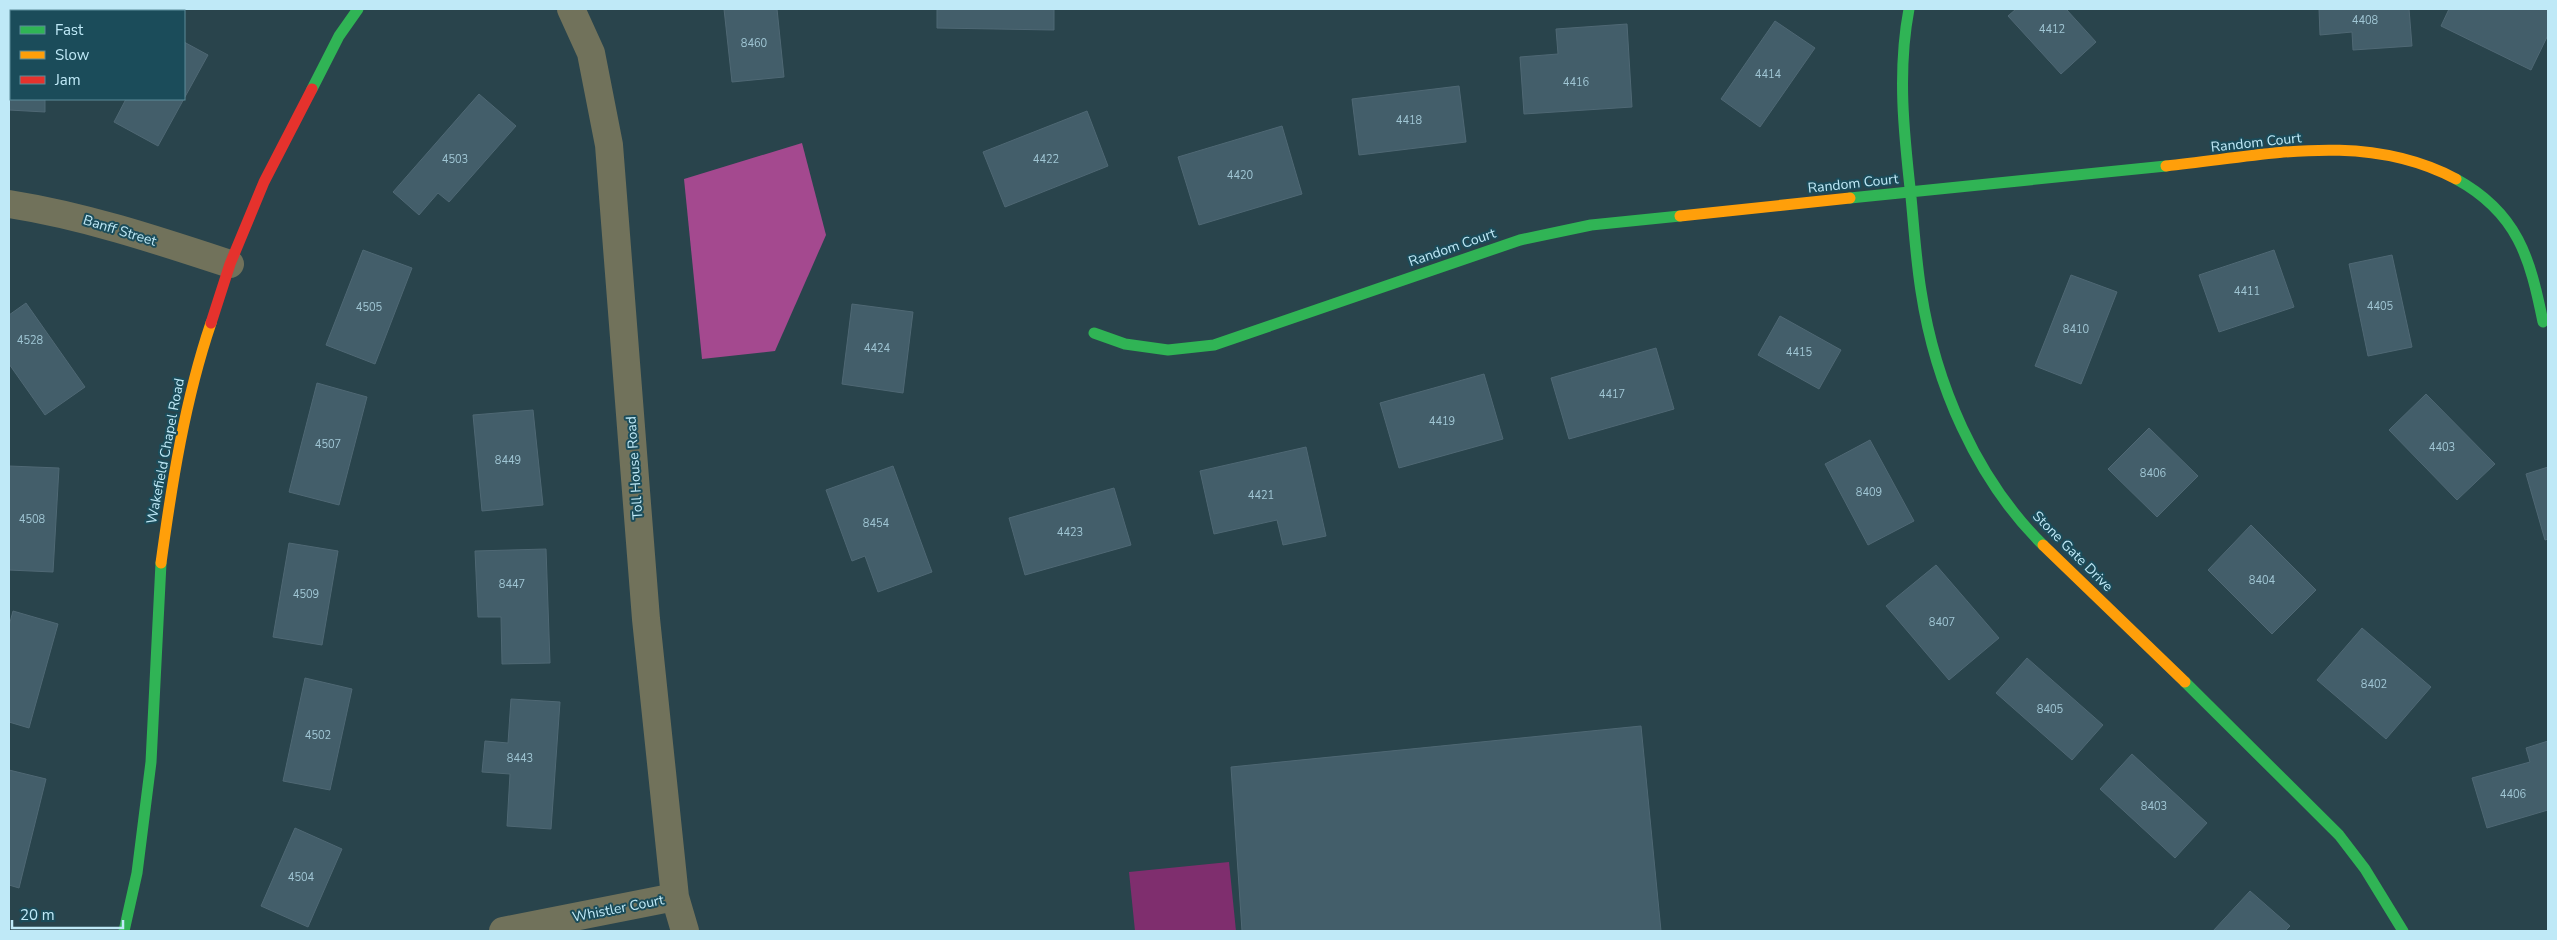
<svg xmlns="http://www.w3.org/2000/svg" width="2557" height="940" viewBox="0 0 2557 940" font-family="'Nunito Sans',sans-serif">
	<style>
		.green { fill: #7f2e6e }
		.forest { fill: #a4498f }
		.building { fill: #435e6a; stroke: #4f6874 }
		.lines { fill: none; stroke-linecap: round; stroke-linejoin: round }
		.street { stroke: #71725b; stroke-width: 28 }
		.fast { stroke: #30b455; stroke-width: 11 }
		.slow { stroke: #ff9f0a; stroke-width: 11 }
		.jam { stroke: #e5322d; stroke-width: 11 }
		.labels { text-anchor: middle; stroke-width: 4; stroke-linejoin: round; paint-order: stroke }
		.number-label { font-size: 11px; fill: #a0c6d4 }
		.street-label { font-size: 14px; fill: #bfe9f7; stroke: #1b4c5a }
	</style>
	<rect width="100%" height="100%" fill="#29444c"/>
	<path class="green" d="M 1229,862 L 1236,931 L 1135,931 L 1129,872 Z"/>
	<path class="forest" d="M 802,143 L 826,235 L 775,351 L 702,359 L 684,179 Z"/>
	<path class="building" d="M 724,9 L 777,9 L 784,77 L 732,82 Z
		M 937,9 L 1054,9 L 1054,30 L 937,28 Z
		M 2016,9 L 2066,9 L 2096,42 L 2061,74 L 2008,16 Z
		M 2319,9 L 2409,9 L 2412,46 L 2353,50 L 2352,32 L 2320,35 Z
		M 2449,9 L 2548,9 L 2548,35 L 2531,70 L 2441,26 Z
		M 1775,21 L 1815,48 L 1760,127 L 1721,99 Z
		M 1627,24 L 1632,107 L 1524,114 L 1520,57 L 1558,54 L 1556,29 Z
		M 184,42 L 208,55 L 158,146 L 114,122 L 126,99 L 184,99 Z
		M 9,61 L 11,61 L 11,99 L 45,99 L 45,112 L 9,110 Z
		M 1459,86 L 1466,142 L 1359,155 L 1352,99 Z
		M 479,94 L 516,126 L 449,202 L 438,193 L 419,215 L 393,192 Z
		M 1087,111 L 1108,166 L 1005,207 L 983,152 Z
		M 1282,126 L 1302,194 L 1199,225 L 1178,157 Z
		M 363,250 L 412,268 L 375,364 L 326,345 Z
		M 2274,250 L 2294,307 L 2219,332 L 2199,275 Z
		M 2392,255 L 2412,347 L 2368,356 L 2349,264 Z
		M 2071,275 L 2117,292 L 2081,384 L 2035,366 Z
		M 26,303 L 85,387 L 45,415 L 9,364 L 9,315 Z
		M 852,304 L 913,312 L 903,393 L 842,384 Z
		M 1780,316 L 1841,350 L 1819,389 L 1758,355 Z
		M 1656,348 L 1674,409 L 1569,439 L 1551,378 Z
		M 1484,374 L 1503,439 L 1399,468 L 1380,403 Z
		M 317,383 L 367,397 L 339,505 L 289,492 Z
		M 2426,394 L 2495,464 L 2457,500 L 2389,430 Z
		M 533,410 L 543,505 L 482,511 L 473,415 Z
		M 2149,428 L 2198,476 L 2157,517 L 2108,469 Z
		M 1870,440 L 1914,521 L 1868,545 L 1825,464 Z
		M 1306,447 L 1326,536 L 1283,545 L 1277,520 L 1214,534 L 1200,471 Z
		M 9,466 L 59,468 L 53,572 L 9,570 Z
		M 893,466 L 932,572 L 878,592 L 865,556 L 852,561 L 826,490 Z
		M 2548,467 L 2548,539 L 2545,540 L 2526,474 Z
		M 1114,488 L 1131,545 L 1025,575 L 1009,518 Z
		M 2251,525 L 2316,590 L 2272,634 L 2208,570 Z
		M 289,543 L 338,551 L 322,645 L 273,637 Z
		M 546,549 L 550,663 L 502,664 L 501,617 L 478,617 L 475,551 Z
		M 1936,565 L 1999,638 L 1949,680 L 1886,606 Z
		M 13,611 L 58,624 L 29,728 L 9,722 L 9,626 Z
		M 2362,628 L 2431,687 L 2386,739 L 2317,680 Z
		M 2027,658 L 2103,725 L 2072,760 L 1996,693 Z
		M 305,678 L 352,689 L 330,790 L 283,781 Z
		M 511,699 L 560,702 L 551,829 L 507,826 L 510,774 L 482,772 L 485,741 L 508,743 Z
		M 1641,726 L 1661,931 L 1242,931 L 1231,767 Z
		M 2548,741 L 2548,810 L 2487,828 L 2472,778 L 2530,762 L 2526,748 Z
		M 2132,754 L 2207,823 L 2175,858 L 2100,789 Z
		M 9,770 L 46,779 L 19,888 L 9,885 Z
		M 295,828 L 342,849 L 308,927 L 261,906 Z
		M 2250,891 L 2290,926 L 2285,931 L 2213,931 Z"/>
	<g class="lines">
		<path class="street" d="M 571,9 L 591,53 L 609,145 L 646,619 L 675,897 L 685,931
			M 9,204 C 85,216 157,240 230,264
			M 503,931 L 675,897"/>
		<path class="fast" d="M 1909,9 C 1897,72 1904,134 1911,197 C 1914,228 1916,260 1921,291 C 1935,383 1976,479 2043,545
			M 312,89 L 339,36 L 358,9
			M 2456,179 C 2518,213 2530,258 2543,322
			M 1850,198 L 2166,166
			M 1094,333 L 1125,344 L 1168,350 L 1214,345 L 1520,240 L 1591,225 L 1680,216
			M 2185,682 L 2339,835 L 2365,869 L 2403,931
			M 124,931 L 137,873 L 151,762 L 161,563"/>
		<path class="slow" d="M 2166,166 C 2265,156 2364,130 2456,179
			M 1680,216 L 1850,198
			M 2043,545 L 2185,682
			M 161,563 C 172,482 185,400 211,323"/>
		<path class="jam" d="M 211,323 L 230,264 L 264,182 L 312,89"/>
	</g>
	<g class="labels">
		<g class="number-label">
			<text x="2365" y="24">4408</text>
			<text x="2052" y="33">4412</text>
			<text x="754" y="47">8460</text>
			<text x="1768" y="78">4414</text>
			<text x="1576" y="86">4416</text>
			<text x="1409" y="124">4418</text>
			<text x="455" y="163">4503</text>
			<text x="1046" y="163">4422</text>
			<text x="1240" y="179">4420</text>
			<text x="2247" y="295">4411</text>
			<text x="2380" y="310">4405</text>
			<text x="369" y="311">4505</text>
			<text x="2076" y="333">8410</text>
			<text x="30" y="344">4528</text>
			<text x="877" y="352">4424</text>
			<text x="1799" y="356">4415</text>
			<text x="1612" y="398">4417</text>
			<text x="1442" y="425">4419</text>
			<text x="328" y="448">4507</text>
			<text x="2442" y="451">4403</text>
			<text x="508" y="464">8449</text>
			<text x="2153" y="477">8406</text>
			<text x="1869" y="496">8409</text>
			<text x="1261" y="499">4421</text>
			<text x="32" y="523">4508</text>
			<text x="876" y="527">8454</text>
			<text x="1070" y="536">4423</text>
			<text x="2262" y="584">8404</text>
			<text x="512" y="588">8447</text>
			<text x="306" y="598">4509</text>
			<text x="1942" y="626">8407</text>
			<text x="2374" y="688">8402</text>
			<text x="2050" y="713">8405</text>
			<text x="318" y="739">4502</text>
			<text x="520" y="762">8443</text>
			<text x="2513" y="798">4406</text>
			<text x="2154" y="810">8403</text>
			<text x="301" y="881">4504</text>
		</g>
		<g class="street-label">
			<text transform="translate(2256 142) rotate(-6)" y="5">Random Court</text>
			<text transform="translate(1853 183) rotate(-6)" y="5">Random Court</text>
			<text transform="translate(120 230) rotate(17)" y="5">Banff Street</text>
			<text transform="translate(1452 247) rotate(-19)" y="5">Random Court</text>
			<text transform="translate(165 451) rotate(-79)" y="5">Wakefield Chapel Road</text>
			<text transform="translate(634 468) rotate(-94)" y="5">Toll House Road</text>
			<text transform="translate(2073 551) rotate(45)" y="5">Stone Gate Drive</text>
			<text transform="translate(618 908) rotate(-11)" y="5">Whistler Court</text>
		</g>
	</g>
	<rect width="2557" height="940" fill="none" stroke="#bfe9f7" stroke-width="20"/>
	<rect x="10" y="10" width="175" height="90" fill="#1b4c5a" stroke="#5d8b99"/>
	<rect x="20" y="26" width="25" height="8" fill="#30b455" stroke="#5d8b99"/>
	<text x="55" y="35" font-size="15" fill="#bfe9f7">Fast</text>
	<rect x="20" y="51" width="25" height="8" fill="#ff9f0a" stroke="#5d8b99"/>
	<text x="55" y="60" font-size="15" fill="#bfe9f7">Slow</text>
	<rect x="20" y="76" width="25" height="8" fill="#e5322d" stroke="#5d8b99"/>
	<text x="55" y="85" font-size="15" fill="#bfe9f7">Jam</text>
	<path d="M12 920v8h111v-8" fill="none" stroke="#bfe9f7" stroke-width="2.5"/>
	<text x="20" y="920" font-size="15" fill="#bfe9f7" stroke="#1b4c5a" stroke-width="4" paint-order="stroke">20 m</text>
</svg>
